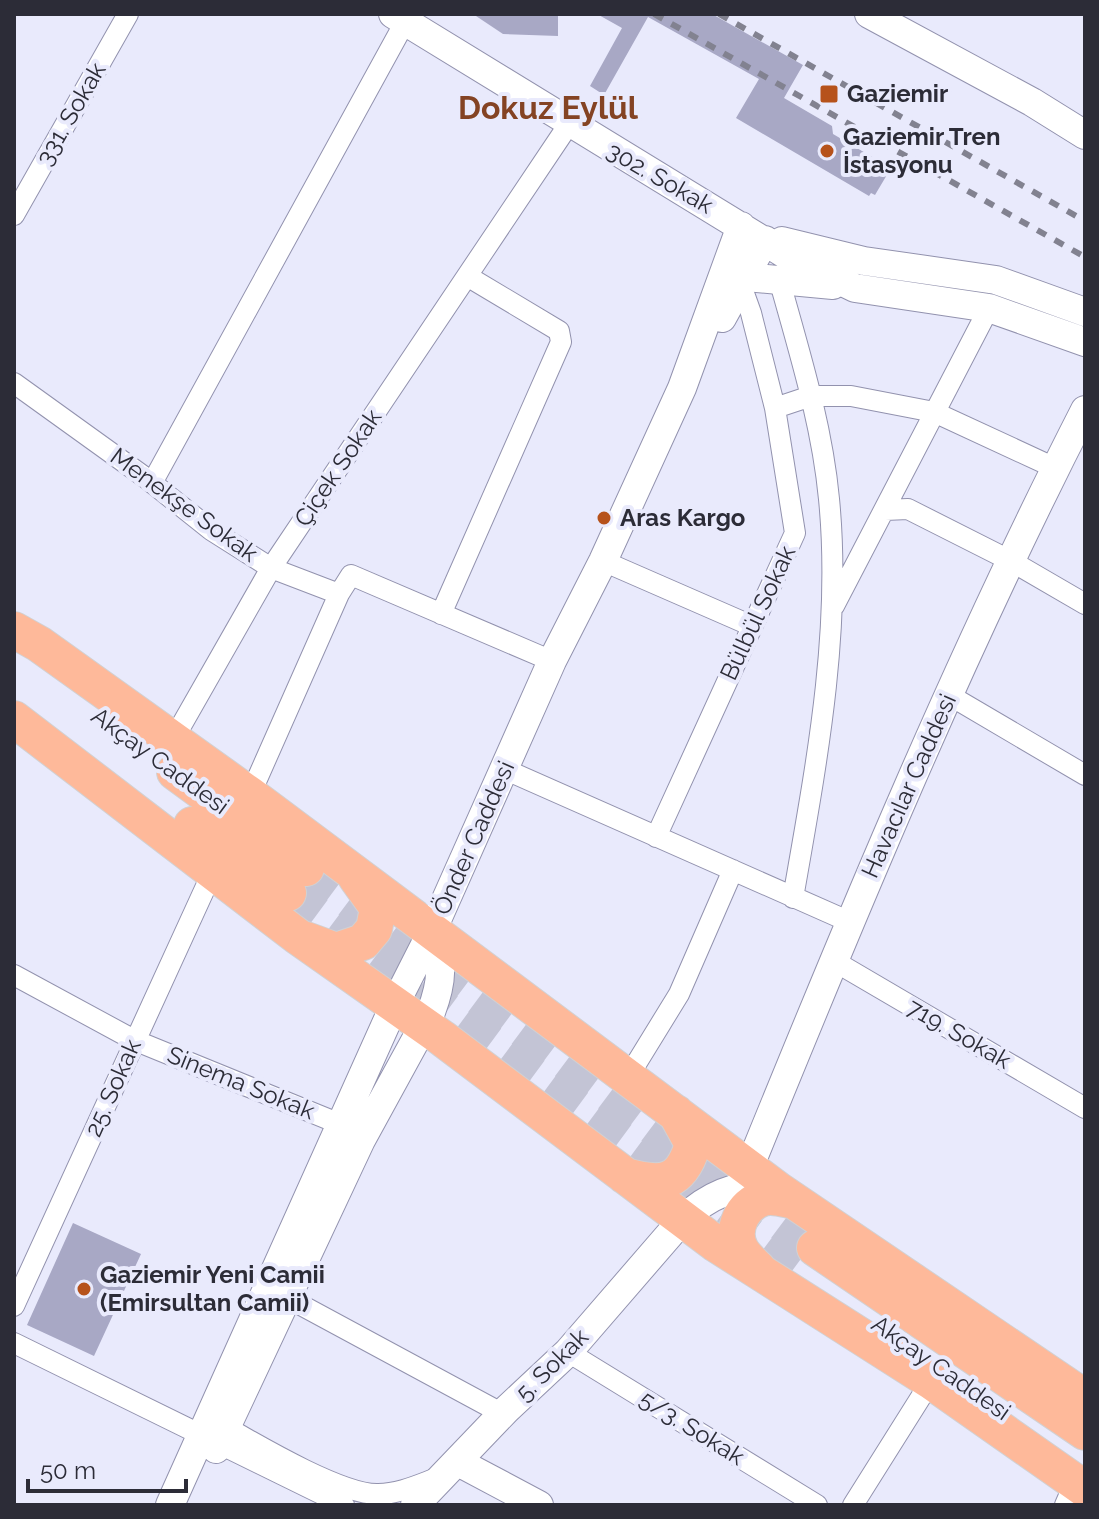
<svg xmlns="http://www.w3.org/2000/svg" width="1099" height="1519" viewBox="0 0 1099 1519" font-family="Raleway,sans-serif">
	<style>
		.building { fill: #a8a8c5 }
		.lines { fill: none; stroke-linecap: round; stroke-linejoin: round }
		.highway-tunnel { stroke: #c3c4d5; stroke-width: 36; stroke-dasharray: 36 18; stroke-linecap: butt }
		.street-casing { stroke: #9292ae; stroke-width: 22 }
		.secondary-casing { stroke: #9292ae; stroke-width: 30 }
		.highway-casing { stroke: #d1d1d3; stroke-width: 38 }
		.street { stroke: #fff; stroke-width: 20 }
		.secondary { stroke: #fff; stroke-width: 28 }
		.highway { stroke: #feb99a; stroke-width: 36 }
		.rail { stroke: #828290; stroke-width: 6; stroke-dasharray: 10 10; stroke-linecap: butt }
		.poi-dot { fill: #b6521b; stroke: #e9eafc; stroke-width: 3 }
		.labels { text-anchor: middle; stroke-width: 8; stroke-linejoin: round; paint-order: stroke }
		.poi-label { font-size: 24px; font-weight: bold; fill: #2c2c37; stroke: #e9eafc; text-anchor: start }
		.street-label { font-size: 24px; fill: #2c2c37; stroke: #e9eafc }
		.district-label { font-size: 32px; font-weight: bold; fill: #844323; stroke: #e9eafc }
	</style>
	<rect width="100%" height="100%" fill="#e9eafc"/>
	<path class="building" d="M 473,14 L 558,14 L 558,36 L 503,34 Z
		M 597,14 L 712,14 L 803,65 L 784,98 L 832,126 L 833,134 L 891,168 L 875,195 L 871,193 L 869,196 L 736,118 L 759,79 L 648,17 L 604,95 L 590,86 L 622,28 Z
		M 73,1223 L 141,1254 L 94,1356 L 27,1325 Z"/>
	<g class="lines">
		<path class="highway-tunnel" d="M 306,868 L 815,1248
			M 288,893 L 796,1269"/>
		<defs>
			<path id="street" d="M 14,215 L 128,14
				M 779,279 C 799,351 822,424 829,499 C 842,632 816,766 793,898
				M 14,383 L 146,478 L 211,530 L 271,568 L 173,740
				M 775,408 L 811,396 L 851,396 L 934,412 L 1055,468
				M 152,483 L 405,22
				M 885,510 L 908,509 L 1011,561 L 1085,604
				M 603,561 L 752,626
				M 339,594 L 351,575 L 552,661
				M 834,606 L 989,308
				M 441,614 L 561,342 L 559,331 L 467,276
				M 949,695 L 1085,775
				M 504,769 L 850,922
				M 250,795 L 339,594 L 271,568 L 569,124
				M 656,837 L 795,533 L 775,408 L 751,313 L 741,285
				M 834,961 L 1085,1108
				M 14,975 L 134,1040 L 340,1124
				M 628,1077 L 679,994 L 733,870
				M 288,1298 L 503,1414
				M 14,1306 L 213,871
				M 14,1343 L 344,1505
				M 568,1352 L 817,1505
				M 216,1430 L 226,1427 C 259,1446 342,1495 378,1494 C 399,1494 418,1485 437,1478
				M 853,1505 L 931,1381
				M 1065,1505 L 1075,1482"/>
			<path id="secondary" d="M 393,14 L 785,254 L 855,288 L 989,308 L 1085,342
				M 869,14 L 1032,102 L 1085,135
				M 782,241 L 864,261 L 996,280 L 1085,312
				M 746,277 L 833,285
				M 722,318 L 765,240
				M 749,1168 C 853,912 959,656 1085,410
				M 216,1449 L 361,1140 L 431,1012 C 443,980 443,964 432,931
				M 458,1462 L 539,1505
				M 170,1505 L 394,1006 L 432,931 L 552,661 L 603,561 L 682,388 L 741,226
				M 415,1505 L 506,1410 L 568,1352 L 683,1219 C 709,1195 734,1185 769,1184"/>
			<path id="highway" d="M 14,630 L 39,644 L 250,795 L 778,1190 L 1085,1398
				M 14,719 L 297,936 L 442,1038 L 716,1244 L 931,1381 L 1085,1489
				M 175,772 L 306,868
				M 192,825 L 288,893
				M 306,940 L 336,951 L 363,942 L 374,929 L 378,908 L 356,877
				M 625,1176 C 662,1186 681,1185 693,1144 L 676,1113
				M 815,1248 L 1085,1432
				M 758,1269 C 752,1263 745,1257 741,1250 C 730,1230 742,1205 763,1198 C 773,1195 784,1199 794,1201"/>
		</defs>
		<use href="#street" class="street-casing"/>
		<use href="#secondary" class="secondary-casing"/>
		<use href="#highway" class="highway-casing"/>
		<use href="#street" class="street"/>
		<use href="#secondary" class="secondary"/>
		<use href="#highway" class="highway"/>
		<path class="rail" d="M 654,14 L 1085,257
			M 719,14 L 1085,221"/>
	</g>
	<g class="poi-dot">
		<rect x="819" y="84" width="20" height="20" rx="4"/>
		<circle cx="827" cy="151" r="8"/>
		<circle cx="604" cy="518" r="8"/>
		<circle cx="84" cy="1289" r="8"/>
	</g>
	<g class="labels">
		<g class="poi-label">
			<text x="847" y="102">Gaziemir</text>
			<text x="843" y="145">Gaziemir Tren<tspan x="843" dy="28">İstasyonu</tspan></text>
			<text x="620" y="526">Aras Kargo</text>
			<text x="100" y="1283">Gaziemir Yeni Camii<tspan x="100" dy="28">(Emirsultan Camii)</tspan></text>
		</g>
		<g class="street-label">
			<text transform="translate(71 114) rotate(-60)" y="8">331. Sokak</text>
			<text transform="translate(660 178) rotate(30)" y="8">302. Sokak</text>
			<text transform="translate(338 468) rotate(-56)" y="8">Çiçek Sokak</text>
			<text transform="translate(184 505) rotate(36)" y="8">Menekşe Sokak</text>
			<text transform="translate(758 613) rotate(-65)" y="8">Bülbül Sokak</text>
			<text transform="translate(160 761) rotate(36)" y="8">Akçay Caddesi</text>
			<text transform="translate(909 786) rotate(-66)" y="8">Havacılar Caddesi</text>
			<text transform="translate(474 838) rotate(-66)" y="8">Önder Caddesi</text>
			<text transform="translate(959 1034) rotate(30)" y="8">719. Sokak</text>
			<text transform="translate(241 1083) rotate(22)" y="8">Sinema Sokak</text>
			<text transform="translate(113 1088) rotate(-66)" y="8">25. Sokak</text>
			<text transform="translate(552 1365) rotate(-45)" y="8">5. Sokak</text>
			<text transform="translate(941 1368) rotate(35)" y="8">Akçay Caddesi</text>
			<text transform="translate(692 1428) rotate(32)" y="8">5/3. Sokak</text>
		</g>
		<g class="district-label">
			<text x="548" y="119">Dokuz Eylül</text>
		</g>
	</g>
	<rect width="1099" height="1519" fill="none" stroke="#2c2c37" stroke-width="32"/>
	<path d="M28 1479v12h158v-12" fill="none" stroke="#2c2c37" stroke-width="4"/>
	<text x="40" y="1479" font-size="24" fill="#2c2c37" stroke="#e9eafc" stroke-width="6" paint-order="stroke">50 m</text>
</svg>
